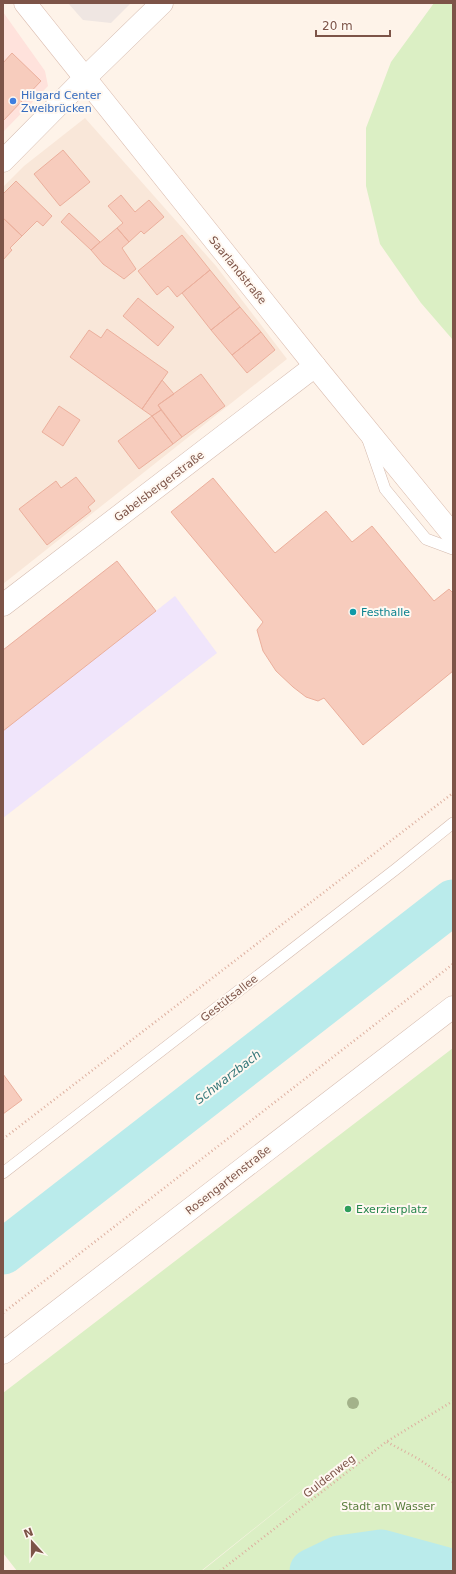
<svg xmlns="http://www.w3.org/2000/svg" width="456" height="1574" viewBox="0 0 456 1574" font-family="'DejaVu Sans',sans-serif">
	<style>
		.residential { fill: #f9e7d9 }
		.commercial { fill: #ffe2dc }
		.industrial { fill: #efe6e2 }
		.education { fill: #f0e5fb }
		.green { fill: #dbefc4 }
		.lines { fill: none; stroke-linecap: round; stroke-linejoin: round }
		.river { stroke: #baebeb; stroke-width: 45 }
		.building { fill: #f7ccbd; stroke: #ebaf9c }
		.lane-casing { stroke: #d5bbaf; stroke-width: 12 }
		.street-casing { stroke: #d5bbaf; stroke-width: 23 }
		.secondary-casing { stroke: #dbbcae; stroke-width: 23 }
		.path { stroke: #ddaf9f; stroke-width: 2.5; stroke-dasharray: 1 3; stroke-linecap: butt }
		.lane { stroke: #fff; stroke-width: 11 }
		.street { stroke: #fff; stroke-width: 22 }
		.secondary { stroke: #fff; stroke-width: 22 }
		.tree { fill: #a3b28a }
		.shop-dot { fill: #3f7fe0; stroke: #fff8f1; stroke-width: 1.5 }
		.culture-dot { fill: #0f9aa8; stroke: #fff8f1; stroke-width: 1.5 }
		.leisure-dot { fill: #2e9e5b; stroke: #fff8f1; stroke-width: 1.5 }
		.labels { text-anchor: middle; stroke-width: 4; stroke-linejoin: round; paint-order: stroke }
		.shop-label { font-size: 11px; fill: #366cbe; stroke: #fff8f1; text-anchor: start }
		.street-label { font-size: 11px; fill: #7d5448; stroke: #fff8f1 }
		.culture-label { font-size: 11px; fill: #0d838f; stroke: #fff8f1; text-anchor: start }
		.leisure-label { font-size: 11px; fill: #27864d; stroke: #fff8f1; text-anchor: start }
		.park-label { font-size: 11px; fill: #587d3c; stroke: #fff8f1 }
		.water-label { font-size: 12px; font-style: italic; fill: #37797b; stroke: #fff8f1 }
	</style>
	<rect width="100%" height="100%" fill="#fef3e9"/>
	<path class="residential" d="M 85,118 L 216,266 L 287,359 L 3,584 L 3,187 L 24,166 Z"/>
	<path class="commercial" d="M 3,12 L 45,71 L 48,86 L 3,132 Z"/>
	<path class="industrial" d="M 68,3 L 131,3 L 111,23 L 83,20 Z"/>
	<path class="education" d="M 117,561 L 156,611 L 175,596 L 217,653 L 3,818 L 3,650 Z"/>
	<path class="green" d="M 434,3 L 453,3 L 453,340 L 421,303 L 380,244 L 366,186 L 366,128 L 391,62 Z
		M 453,1048 L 453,1571 L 202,1571 L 335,1464 L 201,1571 L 17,1571 L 3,1553 L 3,1393 Z"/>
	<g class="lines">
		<path class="river" d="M 3,1252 L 453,902
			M 312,1571 L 339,1558 L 381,1552 L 443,1569"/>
	</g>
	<path class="building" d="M 12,53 L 41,81 L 3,121 L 3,63 Z
		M 63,150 L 90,182 L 60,206 L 34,174 Z
		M 16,181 L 52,216 L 43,226 L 37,221 L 22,236 L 3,218 L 3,194 Z
		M 121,195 L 135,212 L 149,200 L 164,217 L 144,234 L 141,231 L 129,242 L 117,228 L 123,223 L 108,206 Z
		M 69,213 L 100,242 L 91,250 L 61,222 Z
		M 3,218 L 22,236 L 10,248 L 12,250 L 3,260 Z
		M 117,228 L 129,242 L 122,248 L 136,269 L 124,279 L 103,264 L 91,250 Z
		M 182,235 L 210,270 L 177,297 L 168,286 L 157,295 L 138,271 Z
		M 210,270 L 240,307 L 211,330 L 182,293 Z
		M 138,298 L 174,327 L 158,346 L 123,316 Z
		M 240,307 L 261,332 L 232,355 L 211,330 Z
		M 107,329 L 168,372 L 142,409 L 70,357 L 89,330 L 101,338 Z
		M 261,332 L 275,350 L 247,373 L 232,355 Z
		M 201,374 L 225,406 L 182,437 L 158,405 Z
		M 162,380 L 174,394 L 158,405 L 161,410 L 152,416 L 142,409 Z
		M 59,406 L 80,420 L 63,446 L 42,432 Z
		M 161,410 L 182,437 L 173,444 L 152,416 Z
		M 152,416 L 173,444 L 139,469 L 118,441 Z
		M 76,477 L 95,501 L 88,507 L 91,511 L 47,545 L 19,509 L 56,481 L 61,488 Z
		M 213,478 L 275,553 L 326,511 L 352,542 L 372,526 L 434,601 L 449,589 L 453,593 L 453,671 L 363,745 L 324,698 L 318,701 L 306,697 L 293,687 L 276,671 L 263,651 L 257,630 L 263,622 L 171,512 Z
		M 117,561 L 156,611 L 3,731 L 3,650 Z
		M 3,1074 L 22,1100 L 3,1114 Z"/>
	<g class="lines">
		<defs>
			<path id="lane" d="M 368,440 L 385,489 L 426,539 L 453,549
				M 3,1173 L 396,869 L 453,823"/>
			<path id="street" d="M 3,161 L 85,78 L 162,3
				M 3,605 L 315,366
				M 3,1353 L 453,1007"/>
			<path id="secondary" d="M 25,3 L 315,366 L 453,535"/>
		</defs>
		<use href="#lane" class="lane-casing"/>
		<use href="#street" class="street-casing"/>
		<use href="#secondary" class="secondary-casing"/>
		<path class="path" d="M 3,1139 L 453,793
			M 3,1313 L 453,964
			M 387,1442 L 417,1458 L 453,1482
			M 220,1571 L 386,1442 L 453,1401"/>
		<use href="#lane" class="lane"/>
		<use href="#street" class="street"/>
		<use href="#secondary" class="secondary"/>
	</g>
	<circle class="tree" cx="353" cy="1403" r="6"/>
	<circle class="shop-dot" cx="13" cy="101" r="4"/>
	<circle class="culture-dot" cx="353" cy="612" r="4"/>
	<circle class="leisure-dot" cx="348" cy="1209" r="4"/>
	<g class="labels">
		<g class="shop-label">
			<text x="21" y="99">Hilgard Center<tspan x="21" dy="13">Zweibrücken</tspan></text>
		</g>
		<g class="street-label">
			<text transform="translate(238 270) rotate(51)" y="4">Saarlandstraße</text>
			<text transform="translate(159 486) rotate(-37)" y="4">Gabelsbergerstraße</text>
			<text transform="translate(229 998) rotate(-38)" y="4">Gestütsallee</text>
			<text transform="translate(228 1180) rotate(-38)" y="4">Rosengartenstraße</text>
			<text transform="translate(329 1476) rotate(-38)" y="4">Guldenweg</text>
		</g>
		<g class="culture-label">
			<text x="361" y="616">Festhalle</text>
		</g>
		<g class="leisure-label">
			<text x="356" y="1213">Exerzierplatz</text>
		</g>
		<g class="park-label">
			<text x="388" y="1510">Stadt am Wasser</text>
		</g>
		<g class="water-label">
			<text transform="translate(228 1077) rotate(-38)" y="4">Schwarzbach</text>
		</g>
	</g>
	<rect width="456" height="1574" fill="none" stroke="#7d5448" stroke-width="8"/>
	<g transform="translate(32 1542) rotate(339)" stroke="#fff8f1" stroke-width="3" paint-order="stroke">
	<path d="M0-3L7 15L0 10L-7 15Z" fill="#7d5448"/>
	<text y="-6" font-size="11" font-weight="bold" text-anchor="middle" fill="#7d5448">N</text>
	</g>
	<path d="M316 30v6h74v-6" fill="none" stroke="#7d5448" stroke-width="2"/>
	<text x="322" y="30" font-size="12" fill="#7d5448" stroke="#fff8f1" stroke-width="3" paint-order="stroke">20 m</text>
</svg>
